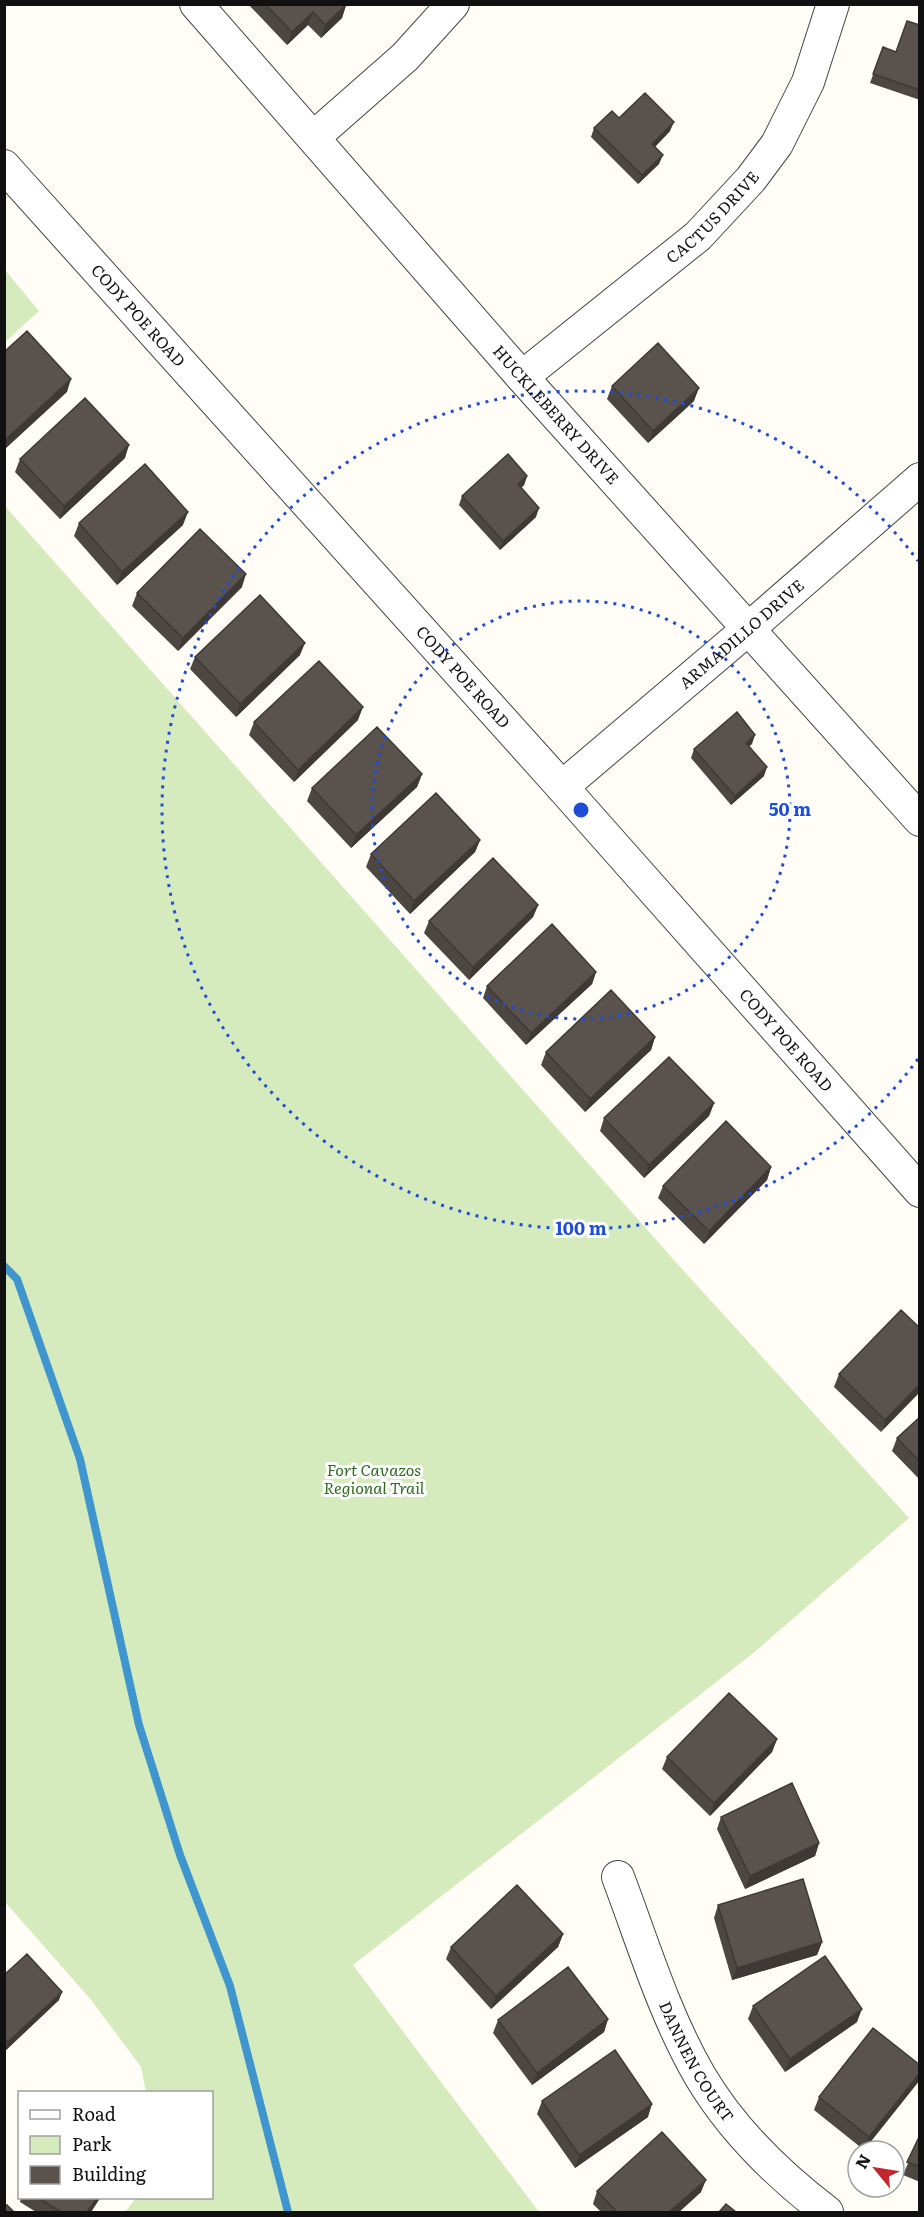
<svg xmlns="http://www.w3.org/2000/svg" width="924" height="2217" viewBox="0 0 924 2217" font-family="Literata,serif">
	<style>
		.green { fill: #d5ebbd }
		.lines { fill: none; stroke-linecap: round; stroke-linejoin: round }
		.stream { stroke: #3f96cf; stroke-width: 8 }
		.minor-casing { stroke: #444; stroke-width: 34 }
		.minor { stroke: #fff; stroke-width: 32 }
		.wall { fill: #4d4742 }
		.shaded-wall { fill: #3f3936 }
		.building { fill: #5a524d; stroke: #3f3936; stroke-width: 1.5 }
		.ring { fill: none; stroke: #1d4ed8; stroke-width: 3; stroke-dasharray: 3 6 }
		.labels { text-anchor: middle; stroke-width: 6; stroke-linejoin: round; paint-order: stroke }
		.street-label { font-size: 16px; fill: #111; stroke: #fff }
		.park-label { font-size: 16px; font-style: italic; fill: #2f6b1f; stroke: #fff }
		.centre { fill: #1d4ed8; stroke: #fff; stroke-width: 3 }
		.ring-label { font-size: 18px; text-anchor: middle; font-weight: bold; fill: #1d4ed8; stroke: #fff; stroke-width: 6; stroke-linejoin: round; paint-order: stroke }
	</style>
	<rect width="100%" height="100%" fill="#fffdf5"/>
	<path class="green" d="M 5,270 L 39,311 L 5,342 L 4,342 Z
		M 4,505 L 682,1269 L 909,1518 L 751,1655 L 353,1965 L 539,2212 L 125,2212 L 136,2198 L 212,2198 L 212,2092 L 146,2092 L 141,2067 L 92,2001 L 5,1902 Z"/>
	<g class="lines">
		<path class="stream" d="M 4,1266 L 17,1279 L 80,1459 L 139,1725 L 180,1855 L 230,1986 L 288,2212"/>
		<defs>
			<g id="minor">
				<path id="s1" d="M 196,4 L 522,377 L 920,820"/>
				<path d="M 314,137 L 405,57 L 453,4"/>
				<path id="s2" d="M 4,166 L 562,787 L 920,1191"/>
				<path id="s3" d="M 522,377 L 698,236 L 751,179 L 777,144 L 808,82 L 833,4"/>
				<path id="s4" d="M 562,787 L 747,630 L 920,479"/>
				<path id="s5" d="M 618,1877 C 643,1943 664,2014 700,2076 C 732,2130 777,2174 827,2212"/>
			</g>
		</defs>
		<use href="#minor" class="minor-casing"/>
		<use href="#minor" class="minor"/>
	</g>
	<path class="wall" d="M 248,4 L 346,5 L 342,18 L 321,38 L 308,25 L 287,45 Z
		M 920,25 L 920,100 L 870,83 L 883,47 L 896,52 Z
		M 619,118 L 670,131 L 655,147 L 659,164 L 638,184 L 591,137 L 594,128 Z
		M 612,386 L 694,401 L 648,443 L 607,399 Z
		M 125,458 L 60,519 L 15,472 L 20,459 Z
		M 527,476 L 524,485 L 521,488 L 536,517 L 500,550 L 459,505 L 462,496 Z
		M 79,523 L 183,525 L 117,585 L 74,536 Z
		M 242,587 L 178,651 L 132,606 L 137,593 Z
		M 300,655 L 236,717 L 190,669 L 195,657 Z
		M 358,720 L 294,782 L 249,735 L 254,722 Z
		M 752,744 L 749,746 L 764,776 L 731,805 L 691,758 L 694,749 Z
		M 422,774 L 417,787 L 351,848 L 307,801 L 312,788 Z
		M 480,840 L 475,852 L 410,914 L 366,867 L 371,854 Z
		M 538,905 L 533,917 L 469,980 L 424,933 L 429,921 Z
		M 596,972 L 592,984 L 526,1045 L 483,998 L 487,986 Z
		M 655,1037 L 651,1050 L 585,1112 L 541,1065 L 546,1052 Z
		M 714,1103 L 709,1116 L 644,1178 L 600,1131 L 604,1118 Z
		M 771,1167 L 767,1180 L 704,1244 L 658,1198 L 663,1186 Z
		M 920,1328 L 881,1432 L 834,1387 L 839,1374 Z
		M 920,1417 L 920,1480 L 892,1451 L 897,1438 Z
		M 777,1739 L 772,1752 L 710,1816 L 662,1769 L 667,1757 Z
		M 721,1817 L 819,1843 L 815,1856 L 745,1889 L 717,1829 Z
		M 718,1905 L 822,1942 L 817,1955 L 732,1980 L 714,1918 Z
		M 563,1934 L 558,1947 L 491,2009 L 446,1959 L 451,1947 Z
		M 4,1975 L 59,2000 L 5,2051 Z
		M 753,2006 L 857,2022 L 785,2072 L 748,2019 Z
		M 608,2019 L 604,2032 L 532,2085 L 493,2033 L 498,2020 Z
		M 919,2081 L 864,2150 L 814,2110 L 819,2097 Z
		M 542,2101 L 648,2117 L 575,2168 L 537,2114 Z
		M 920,2135 L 920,2182 L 903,2175 Z
		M 597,2191 L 701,2192 L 679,2212 L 601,2212 L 593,2204 Z
		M 21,2198 L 100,2198 L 91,2212 L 36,2212 L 20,2202 Z"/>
	<path class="shaded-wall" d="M 346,5 L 342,18 L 321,38 L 325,25 Z
		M 313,12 L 308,25 L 287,45 L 292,32 Z
		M 674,122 L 670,131 L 649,153 L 652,144 Z
		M 663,155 L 659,164 L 638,184 L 642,175 Z
		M 71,379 L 67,392 L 4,450 L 5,440 Z
		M 699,388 L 694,401 L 648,443 L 653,431 Z
		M 129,445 L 125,458 L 60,519 L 64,506 Z
		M 527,476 L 524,485 L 515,493 L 518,484 Z
		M 539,508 L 536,517 L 500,550 L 503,541 Z
		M 188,512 L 183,525 L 117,585 L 122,572 Z
		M 246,574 L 242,587 L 178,651 L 183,638 Z
		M 305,643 L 300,655 L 236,717 L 240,704 Z
		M 363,707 L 358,720 L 294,782 L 298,770 Z
		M 755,735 L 752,744 L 743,751 L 746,743 Z
		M 767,767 L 764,776 L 731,805 L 735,796 Z
		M 422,774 L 417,787 L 351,848 L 356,835 Z
		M 480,840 L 475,852 L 410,914 L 414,901 Z
		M 538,905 L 533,917 L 469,980 L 473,967 Z
		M 596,972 L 592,984 L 526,1045 L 531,1033 Z
		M 655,1037 L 651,1050 L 585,1112 L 590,1099 Z
		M 714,1103 L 709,1116 L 644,1178 L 649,1165 Z
		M 771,1167 L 767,1180 L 704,1244 L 709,1231 Z
		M 920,1384 L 920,1392 L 881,1432 L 885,1420 Z
		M 777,1739 L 772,1752 L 710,1816 L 714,1803 Z
		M 819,1843 L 815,1856 L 745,1889 L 750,1876 Z
		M 563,1934 L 558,1947 L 491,2009 L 496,1996 Z
		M 822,1942 L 817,1955 L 732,1980 L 737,1968 Z
		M 62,1992 L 59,2000 L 5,2051 L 8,2042 Z
		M 862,2009 L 857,2022 L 785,2072 L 790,2059 Z
		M 608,2019 L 604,2032 L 532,2085 L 537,2073 Z
		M 920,2073 L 919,2081 L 864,2150 L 869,2137 Z
		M 652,2104 L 648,2117 L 575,2168 L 579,2155 Z
		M 706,2180 L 701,2192 L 679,2212 L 669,2212 Z
		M 97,2198 L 100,2198 L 91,2212 L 87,2212 Z"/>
	<path class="building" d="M 265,4 L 346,4 L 346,5 L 325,25 L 313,12 L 292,32 Z
		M 907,21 L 920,25 L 920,90 L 873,74 L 883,47 L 896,52 Z
		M 645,93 L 674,122 L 652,144 L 663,155 L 642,175 L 594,128 L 612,111 L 619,118 Z
		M 27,331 L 71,379 L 5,440 L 4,440 L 4,352 Z
		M 658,343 L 699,388 L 653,431 L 612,386 Z
		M 85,398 L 129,445 L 64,506 L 20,459 Z
		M 508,454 L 527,476 L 518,484 L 539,508 L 503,541 L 462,496 Z
		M 145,464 L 188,512 L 122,572 L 79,523 Z
		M 200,529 L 246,574 L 183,638 L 137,593 Z
		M 260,595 L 305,643 L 240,704 L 195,657 Z
		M 319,661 L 363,707 L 298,770 L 254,722 Z
		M 737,712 L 755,735 L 746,743 L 767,767 L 735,796 L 694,749 Z
		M 377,727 L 422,774 L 356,835 L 312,788 Z
		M 436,793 L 480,840 L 414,901 L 371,854 Z
		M 493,858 L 538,905 L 473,967 L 429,921 Z
		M 552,924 L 596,972 L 531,1033 L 487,986 Z
		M 611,990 L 655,1037 L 590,1099 L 546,1052 Z
		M 669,1057 L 714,1103 L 649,1165 L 604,1118 Z
		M 726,1121 L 771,1167 L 709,1231 L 663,1186 Z
		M 901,1310 L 920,1328 L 920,1384 L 885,1420 L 839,1374 Z
		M 920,1417 L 920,1462 L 897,1438 Z
		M 729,1693 L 777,1739 L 714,1803 L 667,1757 Z
		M 792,1783 L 819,1843 L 750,1876 L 721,1817 Z
		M 803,1879 L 822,1942 L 737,1968 L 718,1905 Z
		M 517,1885 L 563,1934 L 496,1996 L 451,1947 Z
		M 27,1954 L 62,1992 L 8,2042 L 4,2038 L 4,1975 Z
		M 825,1956 L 862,2009 L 790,2059 L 753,2006 Z
		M 568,1967 L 608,2019 L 537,2073 L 498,2020 Z
		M 873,2028 L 920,2065 L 920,2073 L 869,2137 L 819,2097 Z
		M 615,2050 L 652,2104 L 579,2155 L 542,2101 Z
		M 662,2132 L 706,2180 L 669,2212 L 617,2212 L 597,2191 Z
		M 920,2135 L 920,2167 L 907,2162 Z
		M 38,2198 L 97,2198 L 87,2212 L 61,2212 Z
		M 726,2204 L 736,2212 L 719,2212 Z
		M 7,2205 L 14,2212 L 4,2212 L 4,2207 Z"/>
	<g class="ring">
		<circle cx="581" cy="810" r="209"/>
		<path d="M918 1059A419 419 0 1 1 918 561"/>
	</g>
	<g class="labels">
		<g class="street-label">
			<text dy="6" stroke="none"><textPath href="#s3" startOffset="249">CACTUS DRIVE</textPath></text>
			<text dy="6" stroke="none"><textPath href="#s2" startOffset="201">CODY POE ROAD</textPath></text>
			<text dy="6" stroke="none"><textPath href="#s1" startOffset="546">HUCKLEBERRY DRIVE</textPath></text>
			<text dy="6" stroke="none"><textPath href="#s4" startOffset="236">ARMADILLO DRIVE</textPath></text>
			<text dy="6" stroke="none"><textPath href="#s2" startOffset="687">CODY POE ROAD</textPath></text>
			<text dy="6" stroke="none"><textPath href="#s2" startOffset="1173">CODY POE ROAD</textPath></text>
			<text dy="6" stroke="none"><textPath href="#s5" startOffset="201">DANNEN COURT</textPath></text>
		</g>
		<g class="park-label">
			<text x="374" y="1476">Fort Cavazos<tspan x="374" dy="18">Regional Trail</tspan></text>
		</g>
	</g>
	<circle cx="581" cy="810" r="9" class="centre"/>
	<g class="ring-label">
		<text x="790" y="816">50 m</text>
		<text x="581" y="1235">100 m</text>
	</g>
	<rect width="924" height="2217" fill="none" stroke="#111111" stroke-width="12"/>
	<rect x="18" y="2091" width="195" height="108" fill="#ffffff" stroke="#a0a0a0" stroke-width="1.5"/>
	<rect x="30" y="2110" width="30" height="9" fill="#ffffff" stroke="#a0a0a0" stroke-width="1.5"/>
	<text x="72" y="2121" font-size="18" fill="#111111">Road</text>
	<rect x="30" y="2136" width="30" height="18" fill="#d5ebbd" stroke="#a0a0a0" stroke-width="1.5"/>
	<text x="72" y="2151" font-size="18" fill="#111111">Park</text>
	<rect x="30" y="2166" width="30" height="18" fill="#5a524d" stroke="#a0a0a0" stroke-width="1.5"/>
	<text x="72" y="2181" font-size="18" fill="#111111">Building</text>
	<g transform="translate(876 2169) rotate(300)"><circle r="28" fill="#ffffff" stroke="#a0a0a0" stroke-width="1.5"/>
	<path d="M0-4.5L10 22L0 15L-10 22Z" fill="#c4262e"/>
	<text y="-9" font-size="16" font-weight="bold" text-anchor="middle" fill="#111111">N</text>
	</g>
</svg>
